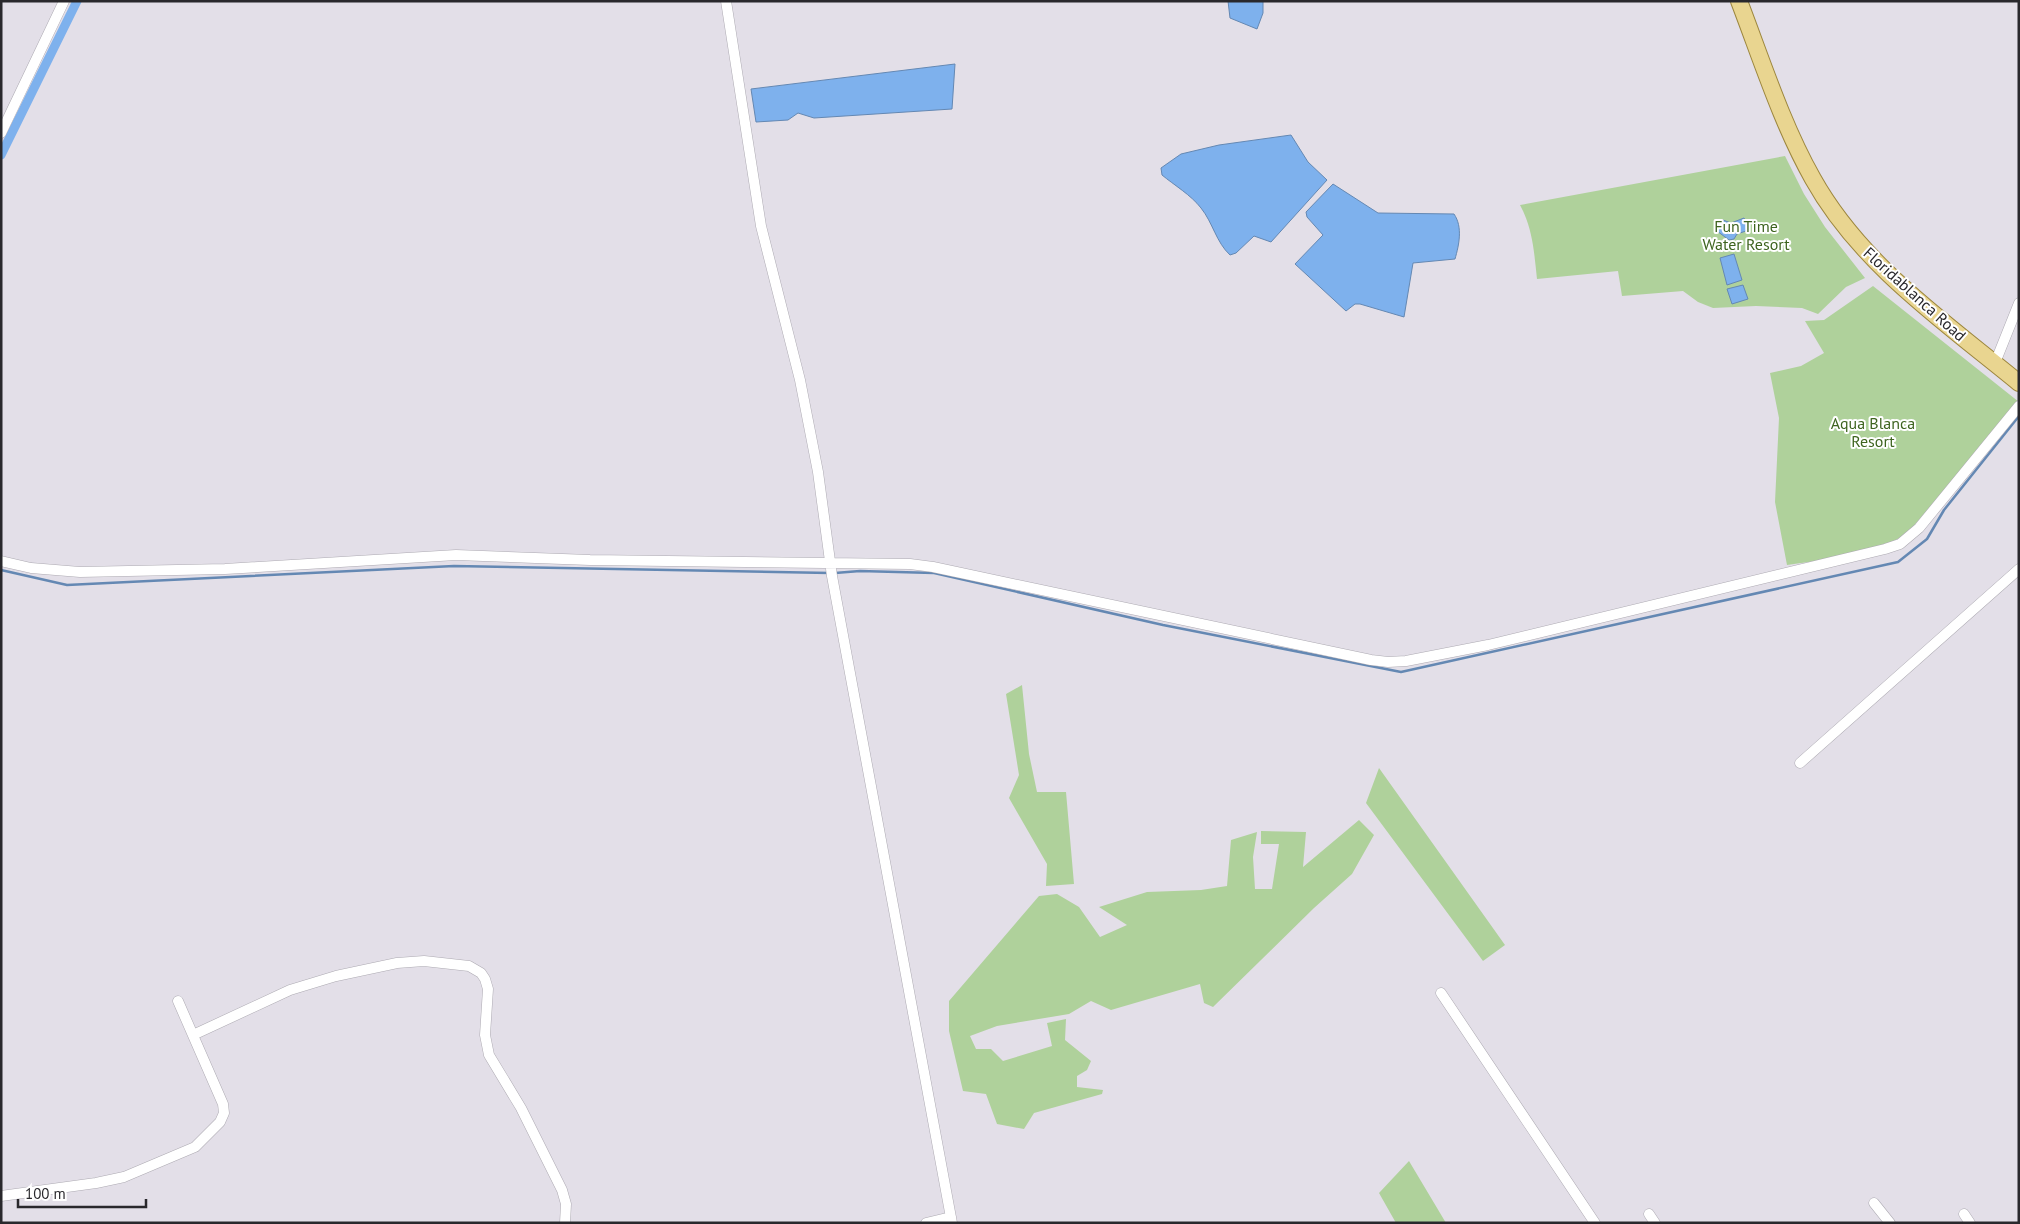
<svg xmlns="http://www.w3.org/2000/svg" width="2020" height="1224" viewBox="0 0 2020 1224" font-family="'PT Sans',sans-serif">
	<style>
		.green { fill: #afd19b }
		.water { fill: #7eb1ed; stroke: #6488b3 }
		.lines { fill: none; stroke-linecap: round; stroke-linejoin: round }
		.stream { stroke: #6488b3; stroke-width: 2.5 }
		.canal { stroke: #7eb1ed; stroke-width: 9 }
		.street-casing { stroke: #adaab2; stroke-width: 11 }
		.primary-casing { stroke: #9c863d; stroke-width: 18 }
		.street { stroke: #fff; stroke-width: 10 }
		.primary { stroke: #e9d590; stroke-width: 16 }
		.labels { text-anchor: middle; stroke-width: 4; stroke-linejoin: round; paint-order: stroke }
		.park-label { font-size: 16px; fill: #3e641f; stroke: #fff }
		.street-label { font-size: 16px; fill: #29282c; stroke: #fff }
	</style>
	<rect width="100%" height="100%" fill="#e3dfe8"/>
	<path class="green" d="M 1785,156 L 1804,194 L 1825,227 L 1865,278 L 1846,287 L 1818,314 L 1802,308 L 1756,306 L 1713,308 L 1698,302 L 1683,291 L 1622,296 L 1618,271 L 1537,279 C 1534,252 1533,229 1520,205 Z
		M 1873,286 L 2019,402 L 1918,521 C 1913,527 1907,533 1901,537 C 1869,557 1824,559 1787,565 L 1775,502 L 1779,418 L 1770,373 L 1801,366 L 1824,353 L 1805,321 L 1824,320 Z
		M 1022,685 L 1029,754 L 1037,792 L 1066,792 L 1074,884 L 1046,886 L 1047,864 L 1009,798 L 1019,775 L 1006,694 Z
		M 1379,768 L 1505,945 L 1483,961 L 1366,803 Z
		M 1359,820 L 1374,835 L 1352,874 L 1314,908 L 1213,1007 L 1204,1003 L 1200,984 L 1111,1010 L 1091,1001 L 1069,1014 L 997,1026 L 970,1036 L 976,1049 L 991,1049 L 1003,1061 L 1052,1046 L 1047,1023 L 1066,1019 L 1065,1040 L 1091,1061 L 1087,1070 L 1077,1076 L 1077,1087 L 1103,1090 L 1102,1094 L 1034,1113 L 1024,1129 L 997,1124 L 986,1094 L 963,1091 L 949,1031 L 949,1001 L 1039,896 L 1057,894 L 1079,907 L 1100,937 L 1127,925 L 1099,907 L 1147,892 L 1201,890 L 1227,886 L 1231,840 L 1257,832 L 1253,857 L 1255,889 L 1272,889 L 1279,844 L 1261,844 L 1261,831 L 1306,832 L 1303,867 Z
		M 1409,1161 L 1446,1223 L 1396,1223 L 1379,1193 Z"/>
	<path class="water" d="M 1228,1 L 1263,1 L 1263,13 L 1257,29 L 1230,18 Z
		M 955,64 L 952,109 L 814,118 L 798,113 L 788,120 L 756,122 L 751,89 Z
		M 1291,135 L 1308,162 L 1327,180 L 1271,242 L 1254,236 L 1236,253 L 1230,255 C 1216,242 1213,223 1201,208 C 1191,195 1174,185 1162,175 L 1161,168 L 1181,154 L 1219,145 Z
		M 1333,184 L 1378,213 L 1454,214 C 1463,227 1459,245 1455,259 L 1413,263 L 1404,317 L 1360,304 L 1355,304 L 1346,311 L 1295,264 L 1323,235 L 1307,217 L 1306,212 Z
		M 1744,218 L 1747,223 L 1746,231 L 1737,234 L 1734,239 L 1729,240 L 1717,231 L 1717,223 L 1723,220 L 1731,223 Z
		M 1734,254 L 1742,280 L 1727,285 L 1720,258 Z
		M 1743,285 L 1748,299 L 1732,304 L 1727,289 Z"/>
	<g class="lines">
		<path class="stream" d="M 1,570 L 67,585 L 454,566 L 830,573
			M 835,573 L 860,571 L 934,573 L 1163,625 L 1401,672 L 1898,562 L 1927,539 L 1944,510 L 2019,416"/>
		<path class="canal" d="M 1,155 L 77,1"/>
		<defs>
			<path id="street" d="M 726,1 L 761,226 L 800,380 L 818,472 L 832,576 L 952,1223
				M 1,133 L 64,1
				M 1995,363 L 2019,303
				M 1,561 L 31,568 L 80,572 L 225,569 L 456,555 L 590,560 L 910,564 L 933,567 L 1371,660 L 1388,662 L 1406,661 L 1488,645 L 1885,549 L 1900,544 L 1919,528 L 2019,406
				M 1800,763 L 2019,569
				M 1441,993 L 1595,1223
				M 193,1035 L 290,990 L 336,976 L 397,963 L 424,961 L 469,966 L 481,973 L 485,979 L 488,989 L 485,1035 L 489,1055 L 521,1108 L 562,1190 L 566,1204 L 565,1223
				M 1,1196 L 96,1183 L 124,1177 L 195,1147 L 220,1122 L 224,1113 L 223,1104 L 178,1001
				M 1874,1203 L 1890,1223
				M 1649,1214 L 1655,1223
				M 1964,1214 L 1970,1223
				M 926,1223 L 951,1217"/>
			<path id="primary" d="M 1739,1 C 1762,61 1782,124 1813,179 C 1861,265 1945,322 2019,383"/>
		</defs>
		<use href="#street" class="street-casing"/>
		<use href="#primary" class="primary-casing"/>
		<use href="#street" class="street"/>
		<use href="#primary" class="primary"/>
	</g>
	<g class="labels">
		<g class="park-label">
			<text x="1746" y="232">Fun Time<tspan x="1746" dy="18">Water Resort</tspan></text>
			<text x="1873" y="429">Aqua Blanca<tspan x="1873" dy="18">Resort</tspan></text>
		</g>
		<g class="street-label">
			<text transform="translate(1915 294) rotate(42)" y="6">Floridablanca Road</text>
		</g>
	</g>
	<rect width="2020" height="1224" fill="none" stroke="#29282c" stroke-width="5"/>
	<path d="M18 1199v8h128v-8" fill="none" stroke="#29282c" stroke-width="2.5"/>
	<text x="25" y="1199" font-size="15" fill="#29282c" stroke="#ffffff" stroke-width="4" paint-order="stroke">100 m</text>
</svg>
